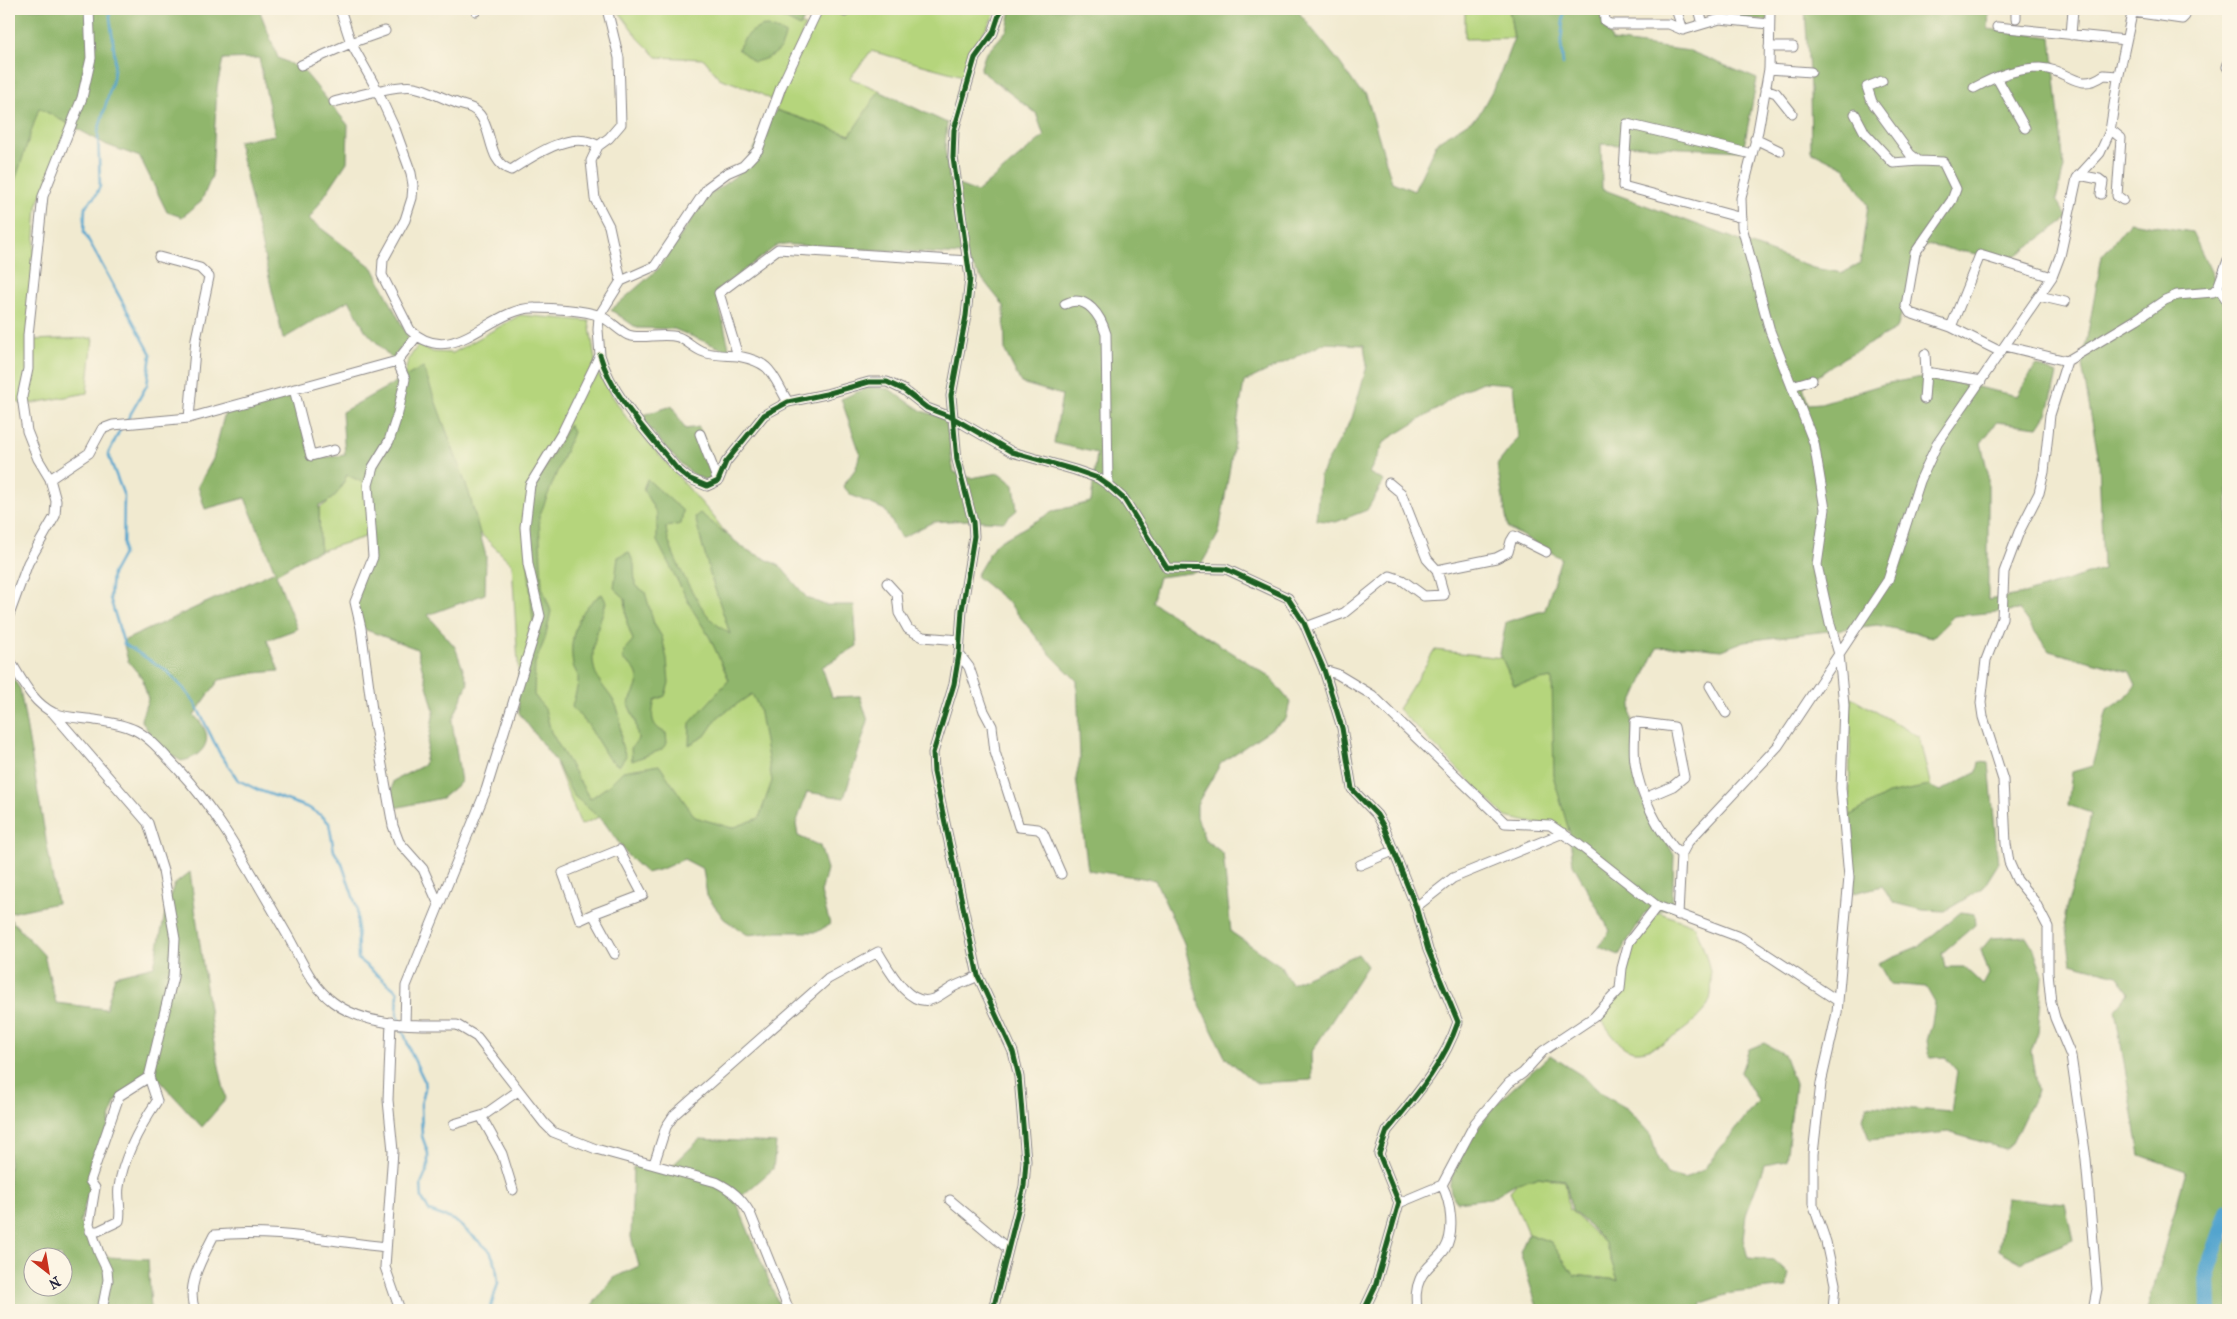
<svg xmlns="http://www.w3.org/2000/svg" width="2237" height="1319" viewBox="0 0 2237 1319" font-family="'IM FELL French Canon',serif">
	<style>
		.green { fill: #b5d57c; stroke: #6c7c5c }
		.forest { fill: #90b66c; stroke: #596c54; fill-rule: evenodd }
		.lines { fill: none; stroke-linecap: round; stroke-linejoin: round }
		.stream { stroke: #53a4ce; stroke-width: 2.5 }
		.river { stroke: #53a4ce; stroke-width: 16 }
		.minor-casing { stroke: #8a8686; stroke-width: 11 }
		.minor { stroke: #fff; stroke-width: 9 }
		.cycleway-casing { stroke: #fcf5e5; stroke-width: 8 }
		.cycleway { stroke: #1b5e20; stroke-width: 5 }
	</style>
	<rect width="100%" height="100%" fill="#fcf5e5"/>
	<filter id="ink" filterUnits="userSpaceOnUse"><feTurbulence type="fractalNoise" baseFrequency=".02" numOctaves="2"/><feDisplacementMap in="SourceGraphic" scale="10" xChannelSelector="R" yChannelSelector="G"/><feConvolveMatrix kernelMatrix="1 2 1 2 8 2 1 2 1" color-interpolation-filters="sRGB"/></filter>
	<filter id="wash" filterUnits="userSpaceOnUse"><feTurbulence type="fractalNoise" baseFrequency=".0096" numOctaves="4" result="noise"/><feDisplacementMap in="SourceGraphic" scale="20" xChannelSelector="R" yChannelSelector="G"/><feGaussianBlur stdDeviation="1.12" result="paint"/><feColorMatrix in="noise" values="0 0 0 0 0 0 0 0 0 0 0 0 0 0 0 0 0 1.4 0 .05"/><feComposite in="paint" operator="in"/></filter>
	<g filter="url(#wash)">
		<rect width="100%" height="100%" fill="#f1ead0"/>
		<path class="green" d="M 617,9 L 779,9 L 781,17 L 805,26 L 776,102 L 753,90 L 719,78 L 704,59 L 657,57 L 639,39 Z
			M 817,9 L 998,9 L 973,49 L 963,76 L 871,51 L 850,78 L 881,91 L 850,135 L 776,110 Z
			M 1465,9 L 1509,9 L 1514,38 L 1465,39 Z
			M 38,107 L 77,129 L 64,141 L 37,206 L 28,340 L 93,338 L 87,393 L 23,405 L 9,395 L 9,194 L 11,193 Z
			M 520,315 L 589,321 L 597,372 L 626,417 L 713,516 L 803,638 L 793,816 L 712,849 L 628,804 L 581,825 L 552,753 L 515,697 L 519,680 L 512,564 L 463,517 L 397,407 L 408,360 L 418,345 L 433,352 L 453,353 Z
			M 347,475 L 368,483 L 368,526 L 365,537 L 320,551 L 319,508 L 327,503 Z
			M 1435,650 L 1502,658 L 1514,685 L 1552,677 L 1569,831 L 1506,817 L 1398,709 Z
			M 1851,697 L 1919,737 L 1931,787 L 1885,796 L 1849,816 Z
			M 1658,912 L 1695,926 C 1703,948 1716,976 1710,1000 C 1704,1020 1651,1058 1631,1050 C 1617,1045 1608,1029 1600,1017 L 1623,992 L 1632,946 Z
			M 1537,1177 L 1565,1181 L 1569,1209 L 1605,1243 L 1618,1280 L 1574,1275 L 1551,1242 L 1528,1234 L 1510,1191 L 1518,1182 Z"/>
		<path class="forest" d="M 9,9 L 259,9 L 278,58 L 303,70 L 348,125 L 347,162 L 309,219 L 373,268 L 409,339 L 392,359 L 365,330 L 349,300 L 283,339 L 238,141 L 275,135 L 259,58 L 223,59 L 217,87 L 212,176 L 201,202 L 182,217 L 167,212 L 140,157 L 107,145 L 39,108 L 11,193 L 9,194 Z
			M 779,9 L 809,9 L 800,27 L 781,17 Z
			M 1011,9 L 1296,9 L 1340,63 L 1358,89 L 1366,94 L 1392,182 L 1414,191 L 1437,142 L 1478,116 L 1498,80 L 1514,38 L 1509,9 L 1601,9 L 1612,41 L 1690,51 L 1757,79 L 1743,151 L 1601,144 L 1602,189 L 1813,268 L 1843,273 L 1860,263 L 1868,205 L 1845,168 L 1811,151 L 1810,90 L 1805,9 L 1989,9 L 1988,29 L 2051,37 L 2064,168 L 2056,200 L 2068,218 L 2010,260 L 1921,244 L 1897,329 L 1843,358 L 1803,387 L 1808,404 L 1821,403 L 1884,384 L 1928,376 L 2017,396 L 2036,365 L 2057,374 L 2048,412 L 2038,427 L 1997,422 L 1981,443 L 1988,473 L 1988,600 L 2024,594 L 2103,569 L 2099,461 L 2082,365 L 2102,256 L 2130,222 L 2192,232 L 2218,286 L 2228,251 L 2228,1310 L 2147,1310 L 2186,1171 L 2140,1155 L 2115,1010 L 2129,993 L 2117,975 L 2071,963 L 2064,915 L 2083,854 L 2091,813 L 2068,805 L 2072,772 L 2092,766 L 2107,710 L 2125,698 L 2136,685 L 2130,672 L 2049,651 L 2019,610 L 1954,616 L 1933,637 L 1877,625 L 1745,641 L 1721,650 L 1686,646 L 1657,648 L 1631,706 L 1636,786 L 1674,855 L 1672,908 L 1645,913 L 1619,955 L 1599,947 L 1610,931 L 1573,864 L 1569,831 L 1554,779 L 1552,678 L 1514,685 L 1500,654 L 1506,622 L 1545,610 L 1561,558 L 1508,528 L 1497,465 L 1518,438 L 1513,384 L 1482,382 L 1462,391 L 1439,408 L 1385,441 L 1369,473 L 1384,481 L 1367,510 L 1336,522 L 1316,520 L 1320,475 L 1352,418 L 1367,366 L 1364,345 L 1325,343 L 1244,382 L 1219,533 L 1197,572 L 1159,577 L 1152,602 L 1269,676 L 1290,702 L 1286,719 L 1221,763 L 1197,804 L 1197,817 L 1205,840 L 1223,853 L 1231,932 L 1281,966 L 1291,984 L 1358,954 L 1367,966 L 1311,1053 L 1312,1080 L 1255,1083 L 1225,1057 L 1206,1018 L 1198,1000 L 1184,943 L 1155,880 L 1088,870 L 1076,778 L 1080,759 L 1077,681 L 1050,654 L 1008,602 L 976,576 L 995,544 L 1054,511 L 1091,502 L 1097,453 L 1054,443 L 1062,395 L 1021,383 L 1005,351 L 1004,306 L 963,255 L 779,244 L 716,291 L 730,352 L 674,329 L 637,328 L 611,310 L 658,269 L 707,197 L 741,172 L 776,110 L 850,135 L 879,91 L 947,123 L 945,149 L 950,182 L 977,192 L 1044,136 L 1036,113 L 980,70 L 985,55 L 1007,30 Z
			M 1726,9 L 1767,9 L 1768,21 L 1727,17 Z
			M 764,26 L 785,33 C 784,52 771,58 754,62 L 738,49 C 744,37 751,30 764,26 Z
			M 423,367 L 469,493 L 486,556 L 485,594 L 428,615 L 455,647 L 468,683 L 452,721 L 461,782 L 442,798 L 390,809 L 393,781 L 424,765 L 434,711 L 417,649 L 361,628 L 355,602 L 367,559 L 368,483 L 368,485 L 347,475 C 341,489 334,502 319,505 L 320,551 L 310,554 L 276,574 L 297,629 L 267,640 L 279,671 L 255,673 L 219,680 L 194,715 C 197,719 202,723 204,728 C 213,745 197,759 181,761 L 156,745 L 141,719 L 148,699 L 142,678 L 128,661 L 123,641 L 275,571 L 245,498 L 205,509 L 198,486 L 213,459 L 225,412 L 292,396 L 312,459 L 345,455 L 342,412 Z
			M 869,387 L 889,389 L 922,411 L 944,418 C 950,431 950,456 954,472 L 971,478 L 999,473 L 1014,485 L 1017,510 L 1003,522 L 968,520 L 933,522 L 901,538 L 885,510 L 851,495 L 843,486 L 856,468 L 860,453 L 841,399 Z
			M 672,406 L 685,429 L 699,427 L 715,470 L 709,481 C 684,476 657,436 640,416 Z
			M 569,425 L 573,432 L 539,517 L 542,587 L 551,611 L 545,639 L 535,663 L 534,695 L 545,709 L 551,732 L 590,799 L 608,786 L 623,771 L 659,765 L 695,817 L 732,828 L 759,818 L 772,781 L 759,708 L 752,694 L 718,717 L 705,736 L 689,745 L 690,723 L 729,680 L 710,638 L 691,607 L 657,541 L 657,514 L 643,489 L 647,479 L 683,511 L 681,524 L 666,527 C 667,549 695,600 709,617 C 715,624 723,629 730,634 L 710,574 L 695,517 L 700,513 L 745,549 L 780,566 L 807,598 L 825,605 L 854,605 L 857,646 L 822,667 L 832,697 L 860,696 L 868,721 L 844,798 L 807,792 L 796,824 L 798,836 L 820,846 L 827,869 L 821,893 L 830,924 L 817,932 L 775,932 L 748,935 L 724,919 L 707,896 L 703,869 L 684,859 L 662,869 L 646,873 L 628,856 L 604,822 L 573,795 L 556,762 L 519,713 L 518,694 L 533,623 L 525,527 L 535,485 Z
			M 629,552 L 634,564 L 635,585 L 645,592 L 654,624 L 662,637 L 667,659 L 669,683 L 665,696 L 655,700 C 651,716 650,726 666,733 L 667,743 L 661,750 L 632,761 L 631,748 L 638,739 L 635,720 L 628,704 C 640,683 644,672 622,659 L 626,648 L 633,640 L 627,623 L 625,598 L 614,588 L 618,557 Z
			M 602,594 L 606,602 C 600,623 587,652 596,674 C 601,688 616,698 619,714 C 623,730 617,740 626,756 L 619,766 L 608,758 L 588,725 L 572,707 C 574,698 579,685 578,676 C 577,673 574,669 573,665 C 568,638 578,608 602,594 Z
			M 9,672 L 20,689 L 57,903 L 9,913 Z
			M 1979,762 L 1989,763 L 1998,864 L 1983,888 L 1945,911 L 1922,910 L 1894,903 L 1882,886 L 1854,893 L 1849,816 L 1888,794 L 1929,786 L 1940,791 L 1977,772 Z
			M 190,872 L 213,1038 L 226,1099 L 202,1127 L 153,1073 L 115,1102 L 80,1222 L 107,1257 L 148,1259 L 151,1309 L 9,1310 L 9,918 L 44,955 L 56,1003 L 106,1009 L 115,976 L 154,966 L 167,904 L 174,885 ZM 32,1256 L 62,1256 L 62,1286 L 32,1286 Z
			M 1961,912 L 1974,914 L 1975,925 L 1942,953 L 1945,967 L 1964,967 L 1983,985 L 1989,974 L 1981,950 L 1991,938 L 2026,936 L 2034,949 L 2043,976 L 2038,1033 L 2031,1052 L 2037,1091 L 2012,1143 L 2005,1149 L 1948,1132 L 1869,1140 L 1863,1118 L 1867,1105 L 1951,1112 L 1957,1071 L 1945,1057 L 1930,1058 L 1927,1041 L 1932,1023 L 1935,1003 L 1926,987 L 1890,984 L 1878,963 L 1919,946 Z
			M 1764,1043 L 1784,1054 L 1795,1084 L 1786,1161 L 1764,1165 L 1746,1215 L 1743,1239 L 1748,1258 L 1774,1260 L 1788,1273 L 1787,1287 L 1732,1293 L 1702,1303 L 1701,1310 L 1538,1310 L 1520,1252 L 1528,1234 L 1551,1242 L 1574,1275 L 1618,1280 L 1605,1243 L 1589,1225 L 1572,1211 L 1565,1180 L 1537,1177 L 1518,1182 L 1491,1198 L 1457,1202 C 1453,1197 1450,1192 1450,1185 C 1450,1169 1484,1117 1496,1105 C 1512,1087 1533,1072 1550,1055 L 1584,1077 L 1603,1095 L 1628,1109 L 1650,1133 L 1658,1159 L 1667,1174 L 1684,1179 L 1703,1170 L 1758,1101 L 1741,1072 L 1749,1049 Z
			M 700,1139 L 776,1143 L 773,1169 L 736,1201 L 781,1310 L 588,1310 L 613,1278 L 639,1266 L 631,1237 L 633,1167 L 669,1169 Z
			M 2006,1198 L 2065,1204 L 2073,1240 L 2020,1262 L 1999,1250 Z"/>
		<g class="lines">
			<path class="stream" d="M 109,9 L 115,58 L 113,79 L 98,132 L 100,186 L 96,195 L 85,207 L 84,232 L 151,354 L 147,385 L 126,422
				M 1563,64 L 1561,42 L 1564,9
				M 122,426 L 108,454 L 124,496 L 123,554 L 112,574 L 110,598 L 124,644 L 167,671 L 184,689 L 195,703 L 219,752 L 238,780 L 258,790 L 309,808 L 322,816 L 329,823 L 334,851 L 342,864 L 357,908 L 358,959 L 398,992 L 397,1014 L 411,1053 L 424,1080 L 425,1089 L 421,1104 L 422,1136 L 428,1153 L 428,1168 L 421,1184 L 422,1198 L 429,1211 L 454,1220 L 490,1251 L 496,1265 L 498,1283 L 490,1310"/>
			<path class="river" d="M 2209,1310 L 2208,1269 L 2228,1212"/>
		</g>
	</g>
	<g filter="url(#ink)">
		<g class="lines">
			<defs>
				<path id="minor" d="M 340,9 L 351,43 L 375,86 L 395,129 L 411,173 L 413,185 L 412,198 L 405,220 L 383,260 L 382,275 L 410,330 C 454,371 490,307 535,308 C 551,308 585,310 600,316 C 610,320 618,330 628,335 C 641,340 663,332 678,337 C 687,340 694,349 704,352 C 714,356 727,355 738,356
					M 475,9 L 476,11
					M 607,9 L 619,58 L 621,124 L 609,138 L 598,146 L 591,161 L 595,199 L 609,226 L 621,281
					M 841,9 L 845,12
					M 1604,9 L 1605,21 L 1610,24 L 1669,24 L 1683,30 L 1720,19 L 1769,24
					M 1676,9 L 1683,30
					M 1699,9 L 1703,24
					M 1770,9 L 1769,69 L 1758,131 L 1741,198 L 1742,227 L 1770,331 L 1814,443 L 1825,509 L 1817,565 L 1830,624 L 1839,654 L 1844,705 L 1841,788 L 1849,877 L 1837,1013 L 1821,1083 L 1813,1154 L 1813,1204 L 1826,1242 L 1835,1284 L 1833,1310
					M 2133,12 L 2182,19 L 2185,16 L 2185,9
					M 2016,18 L 2016,9
					M 1997,27 L 2126,40
					M 2071,35 L 2073,9
					M 1769,47 L 1793,47
					M 301,65 L 351,43 L 385,31
					M 2227,67 L 2228,64
					M 1769,69 L 1811,72
					M 1997,78 L 2025,128
					M 1882,81 L 1867,87 L 1872,102 L 1910,154 L 1919,161 L 1943,162 L 1956,189 L 1952,200 L 1915,253 L 1906,306 L 1910,313 L 1951,327
					M 1974,88 C 1994,77 2018,68 2040,68 C 2069,69 2077,94 2104,75 L 2118,76
					M 1765,89 L 1776,93 L 1792,113
					M 334,102 C 353,97 397,84 414,87 C 427,89 441,98 454,102 C 464,107 472,105 480,115 C 493,132 488,163 511,170 C 533,156 573,128 598,146
					M 1855,114 L 1865,133 L 1893,163 L 1919,161
					M 2111,130 L 2121,138 L 2117,196 L 2123,200
					M 1755,139 L 1780,151
					M 2079,175 L 2099,179 L 2103,182 L 2101,194
					M 1742,218 L 1623,186 L 1627,124 L 1752,154
					M 159,257 L 200,268 L 209,277 L 196,339 L 189,418
					M 2218,287 L 2228,302
					M 2039,296 L 2065,302
					M 1065,304 C 1087,293 1101,317 1106,334 L 1108,485
					M 2005,346 L 2067,361
					M 2001,352 L 1951,327 L 1980,255 L 2052,277
					M 1925,354 L 1926,372
					M 600,355 C 612,397 650,435 677,469 L 688,478 L 707,486 L 718,481 L 726,462 L 764,415 L 788,402 L 826,394 L 869,382 L 887,382 L 904,390 L 927,408 L 953,418 L 1012,452 L 1075,470 L 1098,478 L 1108,485 L 1124,499 L 1167,568 L 1226,569 L 1288,598 L 1304,623 L 1324,670 L 1342,728 L 1352,789 L 1377,815 L 1384,827 L 1416,907 L 1428,950 L 1458,1022 C 1444,1064 1415,1097 1387,1131 L 1379,1154 L 1399,1203 L 1375,1287 L 1364,1310
					M 397,361 L 405,379 L 398,413 L 389,441 L 373,467 L 368,485 L 373,557 L 355,602 L 361,628 L 372,710 L 393,826 L 399,842 L 423,869 L 439,905
					M 1792,386 L 1812,380
					M 294,389 L 311,456 L 334,450
					M 1924,399 L 1926,372 L 1981,381
					M 788,402 C 771,373 773,363 738,356 L 719,293 L 778,249 L 969,261
					M 700,434 L 718,481
					M 50,479 L 89,453 L 102,429 L 113,425 L 189,418 L 397,361 L 417,336
					M 1389,483 L 1401,493 L 1427,559 L 1437,570
					M 887,583 L 897,594 L 899,613 L 908,629 L 923,637 L 960,640
					M 9,615 L 28,563 L 55,516 L 56,501 L 50,479 L 38,459 L 27,431 L 22,397 L 28,369 L 28,335 L 43,196 L 82,98 L 91,58 L 89,9
					M 1306,627 L 1344,613 L 1390,576 L 1402,580 L 1424,596 L 1444,595 L 1437,570 L 1496,558 L 1508,552 L 1511,541 L 1514,536 L 1546,552
					M 959,654 L 969,667 L 984,711 L 992,726 L 995,752 L 1019,827 L 1038,829 L 1043,833 L 1061,874
					M 9,659 C 21,678 32,703 54,713 C 66,718 82,718 95,720 C 108,722 123,724 135,730 C 151,738 164,755 177,768 C 222,816 252,875 285,931 C 300,956 309,984 333,1002 C 367,1028 417,1025 457,1025 L 477,1037 L 544,1123 L 553,1132 L 596,1149 L 716,1182 C 732,1190 741,1198 750,1213 L 789,1310
					M 1324,670 L 1337,674 L 1372,695 L 1505,823 L 1550,825 L 1578,844 L 1657,906 L 1742,938 L 1838,1001
					M 1710,686 L 1726,713
					M 53,713 L 148,823 L 163,871 L 175,939 L 173,977 L 149,1077 L 157,1101 C 141,1125 123,1158 119,1187 C 117,1199 122,1209 119,1221 L 98,1231 L 90,1231
					M 1645,798 L 1673,786 L 1684,777 L 1674,727 L 1635,722 C 1635,735 1633,749 1635,762 C 1638,790 1660,836 1681,855
					M 1360,865 L 1393,851
					M 1416,907 L 1453,878 L 1563,833
					M 593,914 L 580,920 L 563,873 L 619,850 L 643,895 L 593,914 L 615,954
					M 1678,915 L 1681,855 L 1688,842 L 1778,746 L 1888,580 L 1920,481 L 1937,444 L 2052,277 L 2060,256 L 2077,178 L 2100,153 L 2110,131 L 2118,79 L 2133,9
					M 391,1022 L 388,1100 L 393,1151 L 385,1267 L 400,1310
					M 405,1024 L 406,986 L 486,790 L 540,616 L 528,564 L 525,527 L 530,485 L 562,433 L 600,355 L 598,330 L 599,316 L 621,281 L 655,266 L 708,187 L 727,173 L 743,166 L 758,150 L 781,87 L 818,9
					M 481,1116 L 502,1154 L 513,1190
					M 454,1124 L 484,1115 L 518,1091
					M 654,1164 L 666,1127 L 674,1115 L 828,979 L 878,952 C 888,968 909,1009 933,999 C 940,996 946,991 953,987 C 961,983 970,980 978,976
					M 1442,1185 L 1475,1123 L 1509,1083 L 1523,1073 L 1543,1051 L 1594,1017 L 1620,989 L 1622,968 L 1629,942 L 1657,906
					M 950,1200 L 1007,1248
					M 1399,1203 L 1442,1185
					M 102,1310 L 108,1280 L 107,1270 L 99,1253 L 89,1224 L 95,1188 L 90,1181 L 119,1096 L 149,1077
					M 195,1310 C 185,1286 203,1257 214,1235 C 272,1229 329,1241 386,1247
					M 993,1310 L 1024,1186 L 1026,1161 L 1019,1077 L 1013,1052 L 978,976 L 934,772 L 933,753 L 954,684 L 959,654 L 962,610 L 974,536 L 973,522 L 957,460 L 951,396 L 966,316 L 970,278 L 953,157 L 954,130 L 975,58 L 993,33 L 1001,9
					M 1417,1310 C 1416,1299 1415,1290 1420,1279 C 1425,1267 1438,1260 1445,1249 C 1455,1232 1451,1202 1442,1185
					M 2093,1310 L 2097,1289 L 2086,1159 L 2071,1056 L 2055,1018 L 2051,1003 L 2048,972 L 2048,927 L 2035,902 L 2017,880 L 2009,862 L 2006,844 L 2003,780 L 1983,717 L 1981,703 L 1986,660 L 2002,618 L 2004,572 L 2019,532 L 2039,493 L 2044,472 L 2050,415 L 2067,361 L 2137,319 L 2165,300 L 2177,295 L 2213,292 L 2218,287 L 2228,260"/>
			</defs>
			<use href="#minor" class="minor-casing"/>
			<use href="#minor" class="minor"/>
			<defs>
				<path id="cycleway" d="M 600,355 C 612,397 650,435 677,469 L 688,478 L 707,486 L 718,481 L 726,462 L 764,415 L 788,402 L 826,394 L 869,382 L 887,382 L 904,390 L 927,408 L 953,418 L 1012,452 L 1075,470 L 1098,478 L 1108,485 L 1124,499 L 1167,568 L 1226,569 L 1288,598 L 1304,623 L 1324,670 L 1342,728 L 1352,789 L 1377,815 L 1384,827 L 1416,907 L 1428,950 L 1458,1022 C 1444,1064 1415,1097 1387,1131 L 1379,1154 L 1399,1203 L 1375,1287 L 1364,1310
					M 993,1310 L 1024,1186 L 1026,1161 L 1019,1077 L 1013,1052 L 978,976 L 934,772 L 933,753 L 954,684 L 959,654 L 962,610 L 974,536 L 973,522 L 957,460 L 951,396 L 966,316 L 970,278 L 953,157 L 954,130 L 975,58 L 993,33 L 1001,9"/>
			</defs>
			<use href="#cycleway" class="cycleway-casing"/>
			<use href="#cycleway" class="cycleway"/>
		</g>
	</g>
	<rect width="2237" height="1319" fill="none" stroke="#fcf5e5" stroke-width="30"/>
	<g transform="translate(48 1272) rotate(149)"><circle r="24" fill="#fcf5e5" stroke="#a5a1a1"/>
	<path d="M0-4L9 19L0 12L-9 19Z" fill="#c8321e"/>
	<text y="-8" font-size="14" font-weight="bold" text-anchor="middle" fill="#22223b">N</text>
	</g>
</svg>
